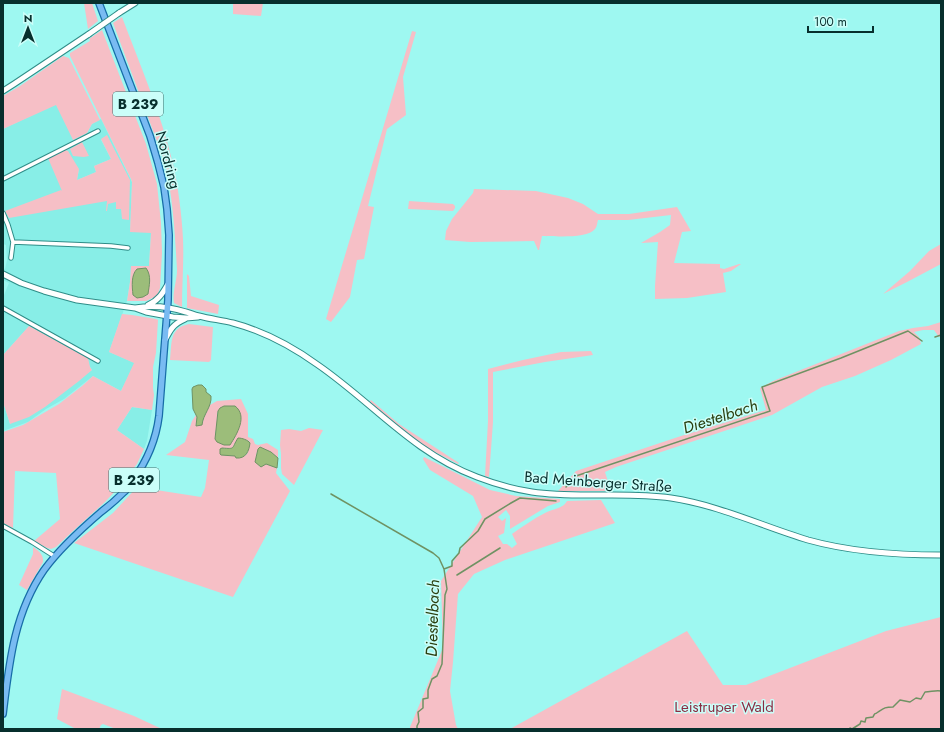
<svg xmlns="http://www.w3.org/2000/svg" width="944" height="732" viewBox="0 0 944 732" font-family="Jost,sans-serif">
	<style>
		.built { fill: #88eee7; fill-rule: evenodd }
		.green { fill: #f6bfc6; fill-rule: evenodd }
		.water { fill: #9cbd7a; stroke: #6f9263 }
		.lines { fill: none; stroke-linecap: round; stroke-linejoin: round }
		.stream { stroke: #6f9263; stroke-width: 1.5 }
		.street-casing { stroke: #2f8d88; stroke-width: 5.5 }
		.secondary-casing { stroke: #2f8d88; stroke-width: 7 }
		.primary-casing { stroke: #176da8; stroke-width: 8 }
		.street { stroke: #fff; stroke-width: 3.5 }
		.secondary { stroke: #fff; stroke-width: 5 }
		.primary { stroke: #79bbf2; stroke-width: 5.5 }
		.secondary-bridge-casing { stroke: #2f8d88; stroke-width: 7; stroke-linecap: butt }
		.secondary-bridge { stroke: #fff; stroke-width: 5 }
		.labels { text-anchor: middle; stroke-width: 3; stroke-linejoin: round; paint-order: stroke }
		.shield { fill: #cbfef9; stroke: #426d6a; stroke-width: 1 }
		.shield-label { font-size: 14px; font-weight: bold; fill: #072f2d }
		.street-label { font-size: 15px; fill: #072f2d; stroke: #cbfef9 }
		.park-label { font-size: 15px; fill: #8a2c42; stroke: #cbfef9 }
		.water-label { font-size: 16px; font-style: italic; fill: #2a3f0f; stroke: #cbfef9 }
	</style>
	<rect width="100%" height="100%" fill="#9ef8f1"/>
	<path class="built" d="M 56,104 L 87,133 L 92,124 L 101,119 L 132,182 L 130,232 L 151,232 L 149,266 L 131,266 L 130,282 L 127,301 L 109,352 L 135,363 L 121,391 L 93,376 L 64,399 L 46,409 L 28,422 L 3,431 L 3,402 L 10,424 L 92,370 L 89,365 L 29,326 L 3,355 L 3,295 L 4,295 L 9,283 L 3,280 L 3,268 L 5,269 L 7,260 L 6,245 L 3,244 L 3,224 L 4,224 L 3,222 L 3,129 ZM 107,136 L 127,175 L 64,194 L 79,169 L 77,180 L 96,172 L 94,166 L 111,159 L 101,140 Z
		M 132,407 L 152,410 L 147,441 L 144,449 L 117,430 Z"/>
	<path class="green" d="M 84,3 L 92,3 L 98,21 L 88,29 Z
		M 233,3 L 263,3 L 261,16 L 233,14 Z
		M 122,17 C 140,65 161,113 173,164 C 178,186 182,216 183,239 C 184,262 182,284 182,307 L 174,303 C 172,293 177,281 177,270 C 175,234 173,198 165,163 L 113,23 Z
		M 102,30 L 146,144 L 157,184 L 161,223 L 162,253 L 160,288 L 157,296 L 146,301 L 127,301 L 130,282 L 131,266 L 149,266 L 151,233 L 130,232 L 132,182 L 131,179 L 70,56 L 70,53 L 90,41 L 89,39 Z
		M 412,31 L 416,32 L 403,77 L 406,115 L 387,129 L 368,206 L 374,207 L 364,259 L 357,260 L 350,297 L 331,322 L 326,319 Z
		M 63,56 L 69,58 L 100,120 L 92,124 L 87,133 L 73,140 L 56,105 L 3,129 L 3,96 L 20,86 Z
		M 107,135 L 130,180 L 129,220 L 122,219 L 121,209 L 116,209 L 116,202 L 108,204 L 107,211 L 106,211 L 107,201 L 9,218 L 5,211 L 61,190 L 62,191 L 48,158 L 65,150 L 68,151 L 79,169 L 77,180 L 96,172 L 94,166 L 111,159 L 101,139 Z
		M 82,142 L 89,156 L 84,157 L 73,156 L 70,149 Z
		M 474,189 L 536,191 L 568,198 L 583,204 L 598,214 L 629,214 L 677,207 L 691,231 L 682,232 L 674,263 L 720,264 L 720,268 L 724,269 L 739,264 L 741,264 L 731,271 L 723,273 L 726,292 L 687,298 L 655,299 L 655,286 L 658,242 L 641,243 L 660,232 L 670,225 L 671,215 L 628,220 L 598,220 C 597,223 597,227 595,229 C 588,239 554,236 542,236 L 539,250 L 538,250 L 534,241 L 470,242 L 445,240 L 446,231 L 452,219 L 473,193 Z
		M 409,201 L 453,204 L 455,206 L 455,208 L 453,211 L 408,209 Z
		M 941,244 L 941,264 L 907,282 L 883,294 L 910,271 L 929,251 Z
		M 187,274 L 189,276 L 191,296 L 219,305 L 218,314 L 187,308 Z
		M 122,314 L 132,315 L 156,319 L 158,320 L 156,353 L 153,367 L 153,388 L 154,395 L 152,410 L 132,407 L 117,430 L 144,449 L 137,464 L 119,487 L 105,502 L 73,531 L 56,547 L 51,549 L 47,548 L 34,541 L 60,519 L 56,473 L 15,471 L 13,528 L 3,523 L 3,432 L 23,425 L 59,404 L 82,386 L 93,376 L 121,391 L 134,363 L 109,352 Z
		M 941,322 L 941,336 L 939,337 L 934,330 L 923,330 L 914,332 L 919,337 L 921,344 L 891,360 L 855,376 L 822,387 L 772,415 L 616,467 L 605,472 L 611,491 L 558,491 L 576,471 L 681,436 L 766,410 L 760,388 L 773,381 L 899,331 L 913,328 L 928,326 Z
		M 189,324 L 213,327 L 211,360 L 209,362 L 170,360 C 172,343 169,328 189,324 Z
		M 29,326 L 88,358 L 90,367 L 92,370 L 79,381 L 45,407 L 29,417 L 10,424 L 3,402 L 3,355 Z
		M 591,351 L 593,355 L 545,362 L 493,372 L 493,422 L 489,477 L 485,476 L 488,421 L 488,369 L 523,360 L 561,352 Z
		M 241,399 L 248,414 L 248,437 L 253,439 L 255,444 L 258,445 L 267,443 L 278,450 L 278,458 L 271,452 L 260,447 C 254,454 257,459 260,467 L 266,464 L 277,468 L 276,473 L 290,491 L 233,597 L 74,543 L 113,513 L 137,487 L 201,497 L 205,488 L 209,460 L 166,455 L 185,442 L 192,421 L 196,415 L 197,417 L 196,425 L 202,424 L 204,417 L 210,405 L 217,401 ZM 224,406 L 235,406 L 240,424 L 234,439 L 215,433 L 217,428 L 217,413 ZM 245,440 L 249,441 L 250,443 L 247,454 L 244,456 L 222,455 L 224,448 L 231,449 L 233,447 L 235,443 Z
		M 371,400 L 399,424 L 459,463 L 458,464 L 429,449 L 403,431 L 369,403 Z
		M 309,428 L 323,430 L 294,485 L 282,474 L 281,468 L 281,454 L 280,445 L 281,430 L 289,429 L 301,431 Z
		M 424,457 L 490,490 L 516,496 L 560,499 L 560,502 L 548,506 L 510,529 L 510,516 L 506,510 L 498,517 L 502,521 L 506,518 L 504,533 L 498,536 L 503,544 L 507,544 L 512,548 L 517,544 L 512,534 C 522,527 533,519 545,513 C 552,509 563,509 567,501 L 601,500 L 615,523 L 505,560 L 474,574 L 458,594 L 453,662 L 450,691 L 456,725 L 458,729 L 410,729 L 410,727 L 443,648 L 441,581 L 482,517 L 473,496 L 430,470 L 423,459 Z
		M 33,547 C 39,551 44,555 43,562 L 27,590 L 19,585 L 33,554 Z
		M 941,617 L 941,729 L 510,729 L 687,631 L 723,685 L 746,685 L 886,631 Z
		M 62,689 L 134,716 L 162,729 L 116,729 L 103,724 L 101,725 L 99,729 L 76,729 L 57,719 Z"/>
	<path class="water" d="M 146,268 C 152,276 149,286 148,294 L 143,297 L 137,298 L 133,295 C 132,286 131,275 137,269 Z
		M 198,385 L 202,385 L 206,389 L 206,392 L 211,396 C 212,407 203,414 202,425 L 196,426 L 197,417 L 193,409 L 192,389 L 193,387 Z
		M 224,406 L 235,406 C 248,416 237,434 230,445 L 224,445 L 217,442 L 215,439 L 218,411 L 220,408 Z
		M 238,438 C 242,438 248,440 250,443 C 249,451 246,459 236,458 L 235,456 L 221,455 L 220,454 L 220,449 L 222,448 C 236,449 231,449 238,438 Z
		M 260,447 L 271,452 L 278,458 L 277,468 L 266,464 L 261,467 L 255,462 L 258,449 Z"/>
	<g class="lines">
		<path class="stream" d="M 935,337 L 941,335
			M 566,487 L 576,476 L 770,411 L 762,387 L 841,358 L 908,331 L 922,341
			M 331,494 L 433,553 L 439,558 L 444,569
			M 457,575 L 500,548
			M 417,729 L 417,726 L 419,722 L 418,712 L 423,708 L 423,699 L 428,698 L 428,690 L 432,679 L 437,676 L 442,664 L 445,595 L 447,589 L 444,569 L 452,566 L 452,561 L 459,553 L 460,548 L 478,531 L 485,519 L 511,503 L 520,498 L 556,501
			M 849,729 L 850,728 L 852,729
			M 852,729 L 860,724 L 861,721 L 865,722 L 866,718 L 873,717 C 876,711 873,716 878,712 C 884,708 885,707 893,707 L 900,700 L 910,702 L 916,698 L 921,699 L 925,692 C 931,692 935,690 941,691"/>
		<defs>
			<path id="street" d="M 3,179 L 98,131
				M 3,213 L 8,225 L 13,242 L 11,258
				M 13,242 L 111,246 L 128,248
				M 3,308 L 98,361
				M 3,526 L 32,542 L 54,556"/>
			<path id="secondary" d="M 119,13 L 135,3
				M 3,91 L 14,84 L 89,34
				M 3,274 L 21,283 L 44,291 L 77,300 L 135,308 L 146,312 L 173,317 L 186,318 L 198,317
				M 148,305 C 158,301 163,293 168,284
				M 135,308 C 152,305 170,307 186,312 C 190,313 194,315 199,316 C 210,319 221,320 233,323 C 263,331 293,347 318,365 C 373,403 413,453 477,477 C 495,484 513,489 532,492 C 578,499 624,491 671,498 C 718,505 762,526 808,540 C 851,552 896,555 941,555
				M 165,340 C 170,330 173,324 185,319"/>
			<path id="primary" d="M 3,714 C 9,664 14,613 44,570 C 60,548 80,530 101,512 C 109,506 117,499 124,492 C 128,489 130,484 133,480 C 147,461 156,440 159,416 L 168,300 L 169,235 L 167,209 L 164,187 L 158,163 L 150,136 L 99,3"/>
		</defs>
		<use href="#street" class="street-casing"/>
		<use href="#secondary" class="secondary-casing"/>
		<use href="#primary" class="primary-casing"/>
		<use href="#street" class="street"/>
		<use href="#secondary" class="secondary"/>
		<use href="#primary" class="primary"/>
		<defs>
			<path id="secondary-bridge" d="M 89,34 L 119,13"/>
		</defs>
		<use href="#secondary-bridge" class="secondary-bridge-casing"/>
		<use href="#secondary-bridge" class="secondary-bridge"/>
	</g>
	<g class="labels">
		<g class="shield">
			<rect x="113" y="92" width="50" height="24" rx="3"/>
			<rect x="109" y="468" width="50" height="24" rx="3"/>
		</g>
		<g class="shield-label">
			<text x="138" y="109">B 239</text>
			<text x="134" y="485">B 239</text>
		</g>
		<g class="street-label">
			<text transform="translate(168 160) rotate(75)" y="5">Nordring</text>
			<text transform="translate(598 482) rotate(4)" y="5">Bad Meinberger Straße</text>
		</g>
		<g class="park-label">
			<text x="724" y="712">Leistruper Wald</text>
		</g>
		<g class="water-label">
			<text transform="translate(720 416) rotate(-18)" y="6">Diestelbach</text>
			<text transform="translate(432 618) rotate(-88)" y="6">Diestelbach</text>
		</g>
	</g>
	<rect width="944" height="732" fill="none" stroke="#072f2d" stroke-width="8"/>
	<g transform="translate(28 28)" stroke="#cbfef9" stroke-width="3" paint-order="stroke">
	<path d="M0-3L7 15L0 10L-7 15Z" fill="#072f2d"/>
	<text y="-6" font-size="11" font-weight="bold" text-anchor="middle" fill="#072f2d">N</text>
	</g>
	<path d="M808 26v6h65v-6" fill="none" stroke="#072f2d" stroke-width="2"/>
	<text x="814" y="26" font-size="12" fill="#072f2d" stroke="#cbfef9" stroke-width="3" paint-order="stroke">100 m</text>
</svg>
